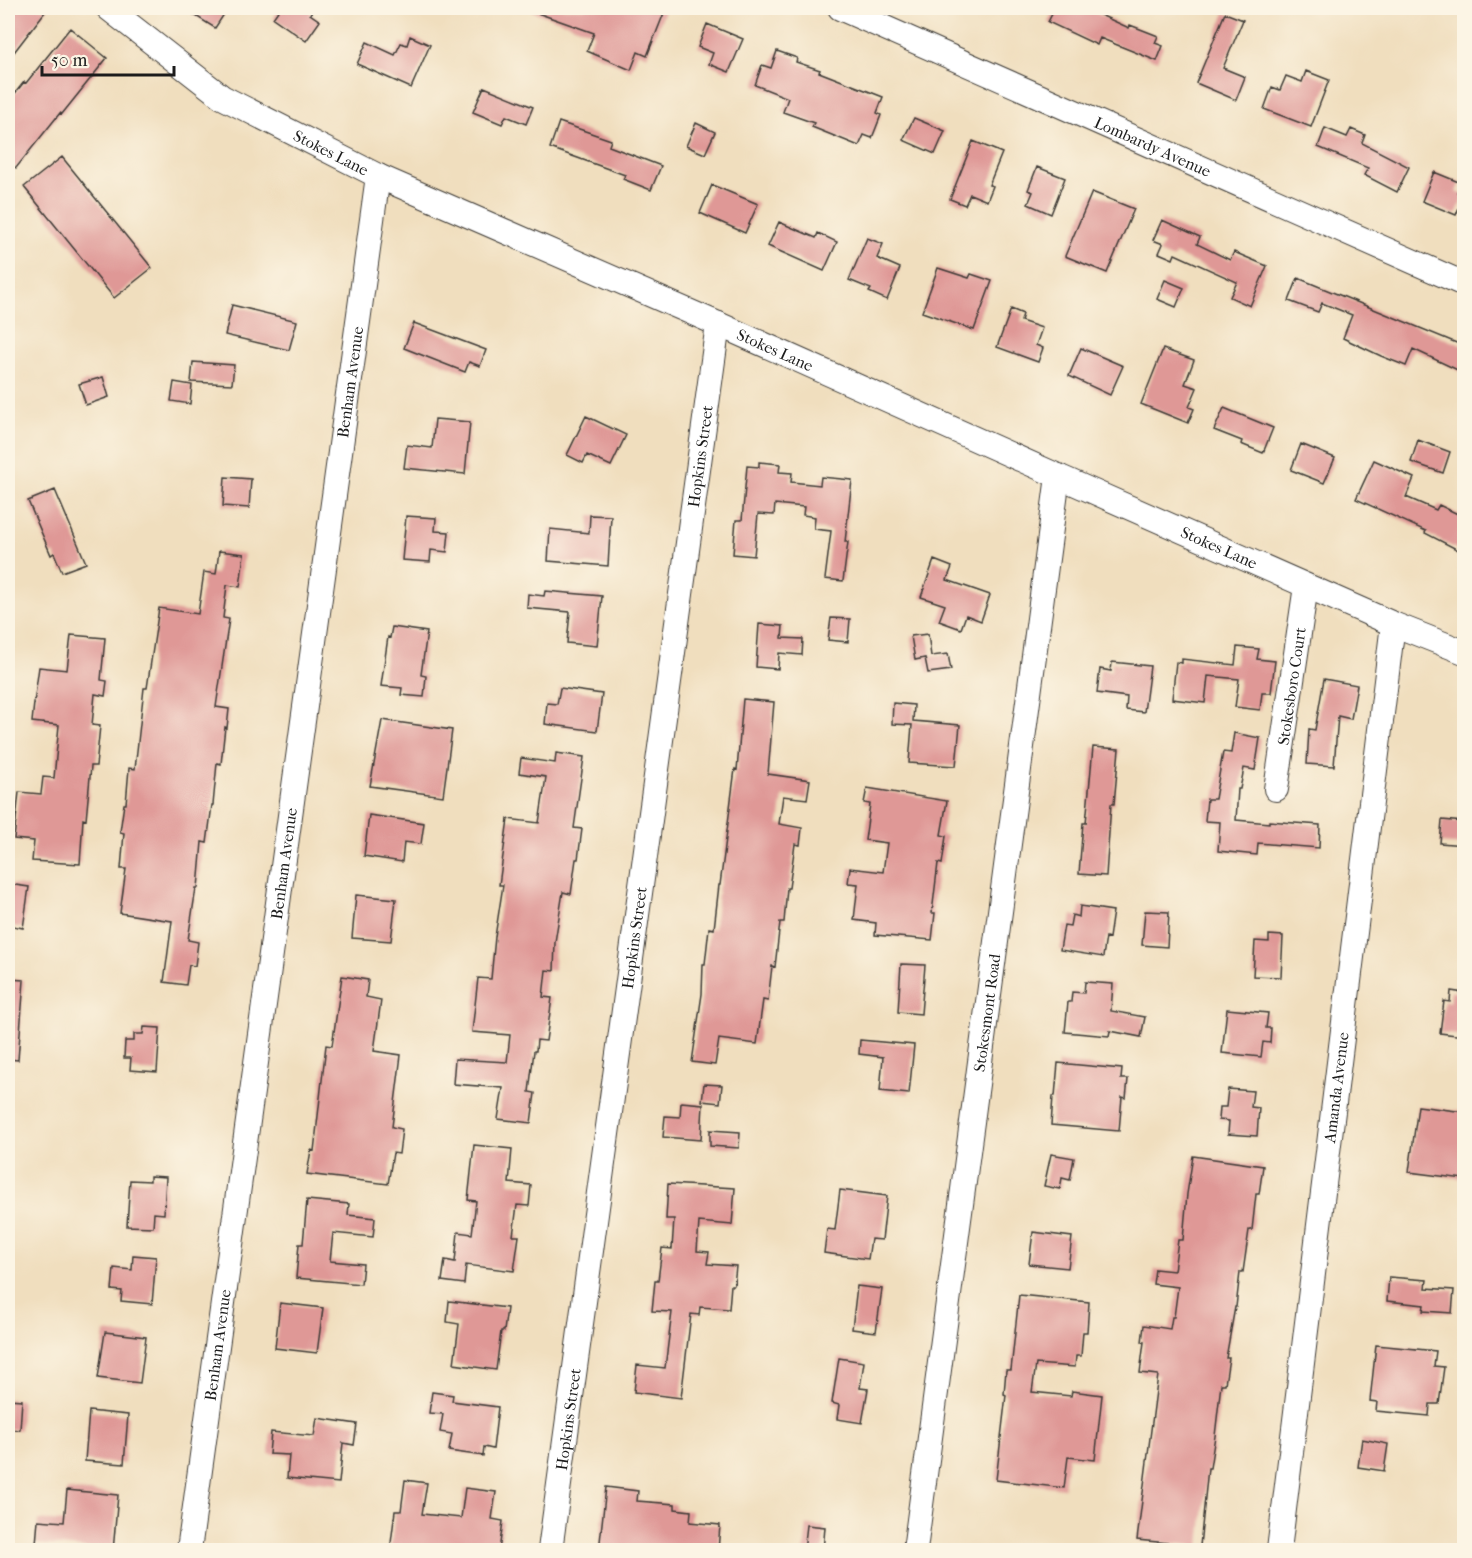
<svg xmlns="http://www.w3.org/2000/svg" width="1472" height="1558" viewBox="0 0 1472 1558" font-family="'IM FELL French Canon',serif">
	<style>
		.building { fill: #df9896 }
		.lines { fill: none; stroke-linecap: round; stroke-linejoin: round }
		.minor-casing { stroke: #3c3934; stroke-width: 26 }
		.minor { stroke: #fff; stroke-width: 24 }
		.labels { text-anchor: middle; stroke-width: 5; stroke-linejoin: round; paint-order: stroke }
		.street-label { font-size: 16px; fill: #1c1c1c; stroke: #fcf5e5 }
	</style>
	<rect width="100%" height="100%" fill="#fcf5e5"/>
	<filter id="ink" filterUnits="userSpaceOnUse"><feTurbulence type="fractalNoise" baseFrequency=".0167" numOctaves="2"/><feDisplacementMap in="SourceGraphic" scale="12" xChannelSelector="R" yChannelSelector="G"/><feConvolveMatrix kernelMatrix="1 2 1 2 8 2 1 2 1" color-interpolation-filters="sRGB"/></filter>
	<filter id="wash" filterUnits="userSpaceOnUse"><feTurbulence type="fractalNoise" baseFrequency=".008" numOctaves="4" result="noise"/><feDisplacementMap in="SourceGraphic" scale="24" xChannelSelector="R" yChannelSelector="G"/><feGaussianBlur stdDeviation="1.35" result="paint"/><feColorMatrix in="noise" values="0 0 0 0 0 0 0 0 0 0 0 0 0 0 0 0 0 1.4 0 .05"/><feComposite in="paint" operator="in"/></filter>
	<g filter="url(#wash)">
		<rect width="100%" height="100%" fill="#f0debe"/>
		<g id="blocks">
			<path class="building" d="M 8,8 L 48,8 L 8,60 Z
				M 183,8 L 228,8 L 215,28 Z
				M 280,8 L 314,8 L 310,14 L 320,21 L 306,41 L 273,18 Z
				M 530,8 L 666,8 L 647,56 L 638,52 L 631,70 L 587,51 L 594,33 L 529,10 Z
				M 1055,8 L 1085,8 L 1129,28 L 1130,25 L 1158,36 L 1155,43 L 1163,46 L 1157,61 L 1100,38 L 1097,45 L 1048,22 Z
				M 1225,13 L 1243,20 L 1223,68 L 1245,77 L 1236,100 L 1196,83 Z
				M 707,24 L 743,39 L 729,72 L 709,64 L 713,53 L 698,47 Z
				M 70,28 L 107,58 L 62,114 L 60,113 L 16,168 L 8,161 L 8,102 L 24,82 L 26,83 Z
				M 410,36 L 430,45 L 411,88 L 357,64 L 367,42 L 395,55 L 401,43 L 407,45 Z
				M 777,51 L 797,58 L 796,62 L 820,70 L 819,72 L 883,97 L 877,113 L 881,115 L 872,138 L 864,135 L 859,146 L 812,127 L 814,123 L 783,112 L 788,98 L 755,85 L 762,65 L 771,68 Z
				M 1306,71 L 1329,80 L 1311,127 L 1264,109 L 1272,87 L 1280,90 L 1286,76 L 1302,82 Z
				M 484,87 L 533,107 L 526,124 L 506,116 L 502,124 L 473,112 Z
				M 914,118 L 945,131 L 935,154 L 903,140 Z
				M 559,122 L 611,140 L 609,146 L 661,166 L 651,190 L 623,179 L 625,175 L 550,148 Z
				M 696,123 L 715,132 L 705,154 L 686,146 Z
				M 1325,128 L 1347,137 L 1351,129 L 1365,135 L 1362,143 L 1409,167 L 1397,192 L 1364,175 L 1368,168 L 1318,147 Z
				M 973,141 L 1002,153 L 989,185 L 993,186 L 987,201 L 970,194 L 965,205 L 950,199 Z
				M 62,157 L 152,268 L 114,298 L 24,187 Z
				M 1037,167 L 1065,178 L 1051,214 L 1028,204 L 1033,192 L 1028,190 Z
				M 1434,172 L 1461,183 L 1457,192 L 1464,195 L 1456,215 L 1422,201 Z
				M 712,185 L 758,204 L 745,233 L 700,213 Z
				M 1092,192 L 1134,209 L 1107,273 L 1065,256 Z
				M 1162,220 L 1200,237 L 1197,244 L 1230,260 L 1234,252 L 1267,266 L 1250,306 L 1230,297 L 1237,282 L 1175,254 L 1173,259 L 1159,253 L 1163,244 L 1153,240 Z
				M 779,222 L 816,238 L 818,233 L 837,242 L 824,271 L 768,246 Z
				M 867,238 L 883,244 L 877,258 L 900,268 L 887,300 L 869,292 L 871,289 L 849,280 Z
				M 938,268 L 969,278 L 971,274 L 992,281 L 974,330 L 922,312 Z
				M 1298,278 L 1464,346 L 1464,373 L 1413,349 L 1406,366 L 1381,356 L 1343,338 L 1352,315 L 1322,303 L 1318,312 L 1289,301 Z
				M 1165,280 L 1184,288 L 1176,307 L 1157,299 Z
				M 232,305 L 297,321 L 289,350 L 225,335 Z
				M 1011,309 L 1023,314 L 1021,321 L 1042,328 L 1036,345 L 1043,348 L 1038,362 L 997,347 Z
				M 414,323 L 486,350 L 480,366 L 469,362 L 465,372 L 404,348 Z
				M 1081,348 L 1123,366 L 1110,395 L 1069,376 Z
				M 1163,349 L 1194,360 L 1185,384 L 1197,388 L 1189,407 L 1194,409 L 1188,423 L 1141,404 Z
				M 193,362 L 234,365 L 232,384 L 191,382 Z
				M 103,377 L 109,397 L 86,405 L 79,384 Z
				M 174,382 L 192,385 L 190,404 L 171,401 Z
				M 1224,408 L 1273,428 L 1263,453 L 1241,444 L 1242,441 L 1214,430 Z
				M 586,416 L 626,435 L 611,466 L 587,455 L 583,463 L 567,455 Z
				M 435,419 L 470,422 L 465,474 L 404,468 L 407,445 L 432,448 Z
				M 1418,440 L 1450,452 L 1443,473 L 1411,462 Z
				M 1301,444 L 1335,458 L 1324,483 L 1291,470 Z
				M 1374,460 L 1414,478 L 1406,497 L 1436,510 L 1439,505 L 1464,517 L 1464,553 L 1425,533 L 1426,531 L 1356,499 Z
				M 759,462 L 780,464 L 779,472 L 792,473 L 791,482 L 820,485 L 821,477 L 852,480 L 845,542 L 848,542 L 843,581 L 825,579 L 831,531 L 814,529 L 815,517 L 803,515 L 804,507 L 775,504 L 774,515 L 758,514 L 754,556 L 733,554 L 736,520 L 742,520 L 747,466 L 759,467 Z
				M 225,477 L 251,479 L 249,508 L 223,506 Z
				M 55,490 L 86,563 L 62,572 L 54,553 L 51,555 L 28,501 Z
				M 590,515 L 611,516 L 608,566 L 548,561 L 550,529 L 589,533 Z
				M 406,516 L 436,518 L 435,531 L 449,532 L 447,552 L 431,550 L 430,562 L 402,560 Z
				M 219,551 L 244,554 L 240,587 L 227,585 L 223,618 L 229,619 L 216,707 L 229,709 L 227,728 L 225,727 L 221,764 L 217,763 L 213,805 L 212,805 L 207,843 L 202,842 L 198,888 L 196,888 L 188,940 L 198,942 L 195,966 L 189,965 L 186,985 L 164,982 L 172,921 L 120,913 L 126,869 L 121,869 L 124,833 L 120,832 L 124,804 L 126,804 L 129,768 L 135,769 L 144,688 L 147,688 L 159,608 L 198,614 L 204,572 L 216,574 Z
				M 934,560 L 952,567 L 947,580 L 990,595 L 981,621 L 966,615 L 961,629 L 939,621 L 945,605 L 921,597 Z
				M 545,591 L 602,596 L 597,646 L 567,643 L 570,612 L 527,608 L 528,594 L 544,596 Z
				M 831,618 L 850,619 L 848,642 L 828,640 Z
				M 759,624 L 783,626 L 782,638 L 803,639 L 802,655 L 779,653 L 778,669 L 756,667 Z
				M 392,627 L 427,632 L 421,675 L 426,676 L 424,697 L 401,695 L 402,688 L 381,686 L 388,637 L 390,638 Z
				M 928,634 L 931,656 L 948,654 L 951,670 L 928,673 L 925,658 L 915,660 L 911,636 Z
				M 71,635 L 105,638 L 101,680 L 107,681 L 105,696 L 95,694 L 92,725 L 100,726 L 96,766 L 91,766 L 86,820 L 83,819 L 80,864 L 32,861 L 34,841 L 14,839 L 19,792 L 41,794 L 43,777 L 54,778 L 59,725 L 32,722 L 34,703 L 39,667 L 67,670 Z
				M 1237,647 L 1259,649 L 1257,659 L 1275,661 L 1271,693 L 1262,693 L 1260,710 L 1235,707 L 1239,679 L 1208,676 L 1205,703 L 1172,699 L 1176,662 L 1182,663 L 1182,659 L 1235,665 Z
				M 1112,662 L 1150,666 L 1144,712 L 1126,710 L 1127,697 L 1097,693 L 1100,669 L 1111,671 Z
				M 1324,679 L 1357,685 L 1351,719 L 1338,716 L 1334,766 L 1307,764 L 1309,729 L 1315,730 Z
				M 560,688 L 602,694 L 597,731 L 545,724 L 547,703 L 557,704 Z
				M 743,699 L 774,702 L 768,774 L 810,780 L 807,799 L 783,796 L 779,824 L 802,828 L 800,845 L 795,844 L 789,888 L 787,888 L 784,922 L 780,922 L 775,967 L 772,966 L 768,1001 L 763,1000 L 757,1044 L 719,1039 L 715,1065 L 692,1062 L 702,994 L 703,964 L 705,964 L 709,928 L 714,929 L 719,885 L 720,885 L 735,769 L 737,770 Z
				M 893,703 L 914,705 L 913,721 L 960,725 L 956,766 L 909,763 L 912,725 L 892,724 Z
				M 382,720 L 452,730 L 443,796 L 370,786 Z
				M 1234,733 L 1260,738 L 1255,770 L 1244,768 L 1240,789 L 1238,789 L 1236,820 L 1269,823 L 1269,821 L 1320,825 L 1319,848 L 1258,843 L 1257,855 L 1218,851 L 1220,822 L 1205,821 L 1207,799 L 1215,799 L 1223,752 L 1231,753 Z
				M 1093,747 L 1119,749 L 1114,804 L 1111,804 L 1106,876 L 1079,874 L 1083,823 L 1086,823 Z
				M 556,753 L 584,757 L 574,828 L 582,829 L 578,859 L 576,859 L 571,894 L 563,892 L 555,942 L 554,971 L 546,970 L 543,997 L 552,998 L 546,1041 L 537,1040 L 536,1051 L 534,1051 L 529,1092 L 535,1093 L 531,1123 L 498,1119 L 503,1088 L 453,1084 L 455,1059 L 507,1062 L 510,1035 L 472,1032 L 478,978 L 491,979 L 495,937 L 503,885 L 499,885 L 508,819 L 539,823 L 546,777 L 519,773 L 521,758 L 555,763 Z
				M 867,788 L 947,801 L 941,835 L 946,836 L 942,864 L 938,863 L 932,913 L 935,913 L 932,940 L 875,935 L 876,923 L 854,920 L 858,884 L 848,883 L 850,868 L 883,872 L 887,843 L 865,840 L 870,804 L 864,803 Z
				M 369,815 L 424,823 L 421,844 L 404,842 L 402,862 L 364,856 Z
				M 1442,820 L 1464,822 L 1464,845 L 1440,843 Z
				M 8,884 L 29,887 L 23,928 L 8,925 Z
				M 356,895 L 396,899 L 391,941 L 352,938 Z
				M 1080,906 L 1113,911 L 1109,938 L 1106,937 L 1103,957 L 1060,950 L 1064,925 L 1070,926 L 1072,915 L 1079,917 Z
				M 1145,911 L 1169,912 L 1167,947 L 1142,945 Z
				M 1269,935 L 1283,936 L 1281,977 L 1253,976 L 1255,941 L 1269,942 Z
				M 901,964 L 925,965 L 921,1014 L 898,1012 Z
				M 342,976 L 368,980 L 366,997 L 381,1000 L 374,1051 L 401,1055 L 392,1127 L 402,1129 L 399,1154 L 393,1153 L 388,1184 L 307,1174 L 311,1150 L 314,1151 L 326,1045 L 332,1046 Z
				M 8,979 L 24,980 L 18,1060 L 8,1059 Z
				M 1085,982 L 1113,984 L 1111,1011 L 1145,1017 L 1141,1037 L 1110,1031 L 1109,1036 L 1065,1032 L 1068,1002 L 1071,1002 L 1072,992 L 1084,993 Z
				M 1451,991 L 1464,993 L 1464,1036 L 1440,1033 L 1444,1001 L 1450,1002 Z
				M 1227,1009 L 1268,1013 L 1266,1028 L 1271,1028 L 1270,1043 L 1263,1042 L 1261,1057 L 1222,1053 Z
				M 144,1027 L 160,1028 L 157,1072 L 130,1070 L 131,1058 L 124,1058 L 125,1041 L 134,1041 L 134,1034 L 143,1034 Z
				M 860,1040 L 914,1045 L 909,1094 L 880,1091 L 883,1057 L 859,1054 Z
				M 1058,1063 L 1122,1069 L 1121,1079 L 1128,1079 L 1126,1098 L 1122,1097 L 1119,1131 L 1051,1125 L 1053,1096 L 1055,1096 Z
				M 704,1084 L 722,1085 L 720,1103 L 702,1101 Z
				M 1228,1089 L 1253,1091 L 1251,1107 L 1259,1108 L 1257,1136 L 1228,1134 L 1229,1121 L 1219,1120 L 1220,1107 L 1226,1107 Z
				M 681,1102 L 703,1104 L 701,1140 L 663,1137 L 665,1116 L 680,1117 Z
				M 1418,1106 L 1464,1112 L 1464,1179 L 1409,1172 Z
				M 710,1130 L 740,1132 L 739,1148 L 710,1146 Z
				M 474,1145 L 512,1149 L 509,1183 L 531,1185 L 529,1206 L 517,1205 L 513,1236 L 519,1236 L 514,1271 L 466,1265 L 464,1284 L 442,1281 L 445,1260 L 455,1262 L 458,1232 L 472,1234 L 476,1201 L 468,1200 Z
				M 1051,1154 L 1074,1158 L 1070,1180 L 1062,1178 L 1060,1189 L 1044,1186 Z
				M 1193,1156 L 1263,1166 L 1259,1194 L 1256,1194 L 1252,1230 L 1249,1230 L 1243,1272 L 1240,1272 L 1236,1307 L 1235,1307 L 1226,1358 L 1229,1358 L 1225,1384 L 1221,1384 L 1215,1436 L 1210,1468 L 1208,1468 L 1200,1546 L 1137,1540 L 1158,1375 L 1140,1373 L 1144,1342 L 1142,1342 L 1144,1325 L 1170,1329 L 1172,1317 L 1174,1317 L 1178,1287 L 1153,1284 L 1155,1269 L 1174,1271 L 1178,1240 L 1183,1240 L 1187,1194 Z
				M 150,1176 L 166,1177 L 164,1214 L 154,1213 L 153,1227 L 127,1226 L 130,1180 L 150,1181 Z
				M 668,1184 L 735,1188 L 732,1225 L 699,1222 L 697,1251 L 709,1252 L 707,1264 L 736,1266 L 734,1285 L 731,1285 L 729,1309 L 700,1307 L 699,1315 L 691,1314 L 681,1398 L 634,1392 L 637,1365 L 665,1368 L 672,1312 L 652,1311 L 655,1281 L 658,1281 L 662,1248 L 672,1249 L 674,1219 L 666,1219 Z
				M 840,1190 L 887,1196 L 882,1240 L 871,1239 L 868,1259 L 824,1253 L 827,1229 L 835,1230 Z
				M 307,1200 L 349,1204 L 348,1215 L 375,1218 L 373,1237 L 333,1233 L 330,1261 L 363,1264 L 361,1284 L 296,1278 L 299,1244 L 303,1244 Z
				M 1033,1232 L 1072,1237 L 1068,1268 L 1029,1264 Z
				M 133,1255 L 156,1257 L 152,1304 L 121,1301 L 122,1291 L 112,1290 L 114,1268 L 132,1270 Z
				M 1389,1277 L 1427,1280 L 1426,1288 L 1454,1290 L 1452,1313 L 1423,1311 L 1424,1305 L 1387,1301 Z
				M 857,1286 L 882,1289 L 876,1332 L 852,1329 Z
				M 1019,1295 L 1089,1302 L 1087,1332 L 1083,1332 L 1081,1356 L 1076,1356 L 1075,1367 L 1036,1364 L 1032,1392 L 1071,1396 L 1072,1391 L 1102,1395 L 1095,1460 L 1068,1457 L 1064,1488 L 996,1480 L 1006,1395 L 1004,1394 L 1006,1370 L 1011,1370 Z
				M 449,1301 L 507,1308 L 504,1331 L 501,1331 L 496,1370 L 454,1364 L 459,1324 L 447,1322 Z
				M 280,1303 L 323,1308 L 317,1353 L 275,1348 Z
				M 105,1332 L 146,1337 L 140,1383 L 98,1378 Z
				M 1376,1345 L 1436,1351 L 1434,1366 L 1444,1367 L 1439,1404 L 1430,1404 L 1429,1416 L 1376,1411 L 1377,1402 L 1370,1401 Z
				M 839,1358 L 864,1362 L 860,1388 L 868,1389 L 862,1423 L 837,1419 L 839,1405 L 832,1403 Z
				M 432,1392 L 453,1395 L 452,1401 L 498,1407 L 493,1449 L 484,1447 L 483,1456 L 449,1451 L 452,1434 L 440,1432 L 443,1414 L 429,1413 Z
				M 8,1399 L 22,1400 L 20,1430 L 8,1429 Z
				M 89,1411 L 128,1415 L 124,1464 L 85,1461 Z
				M 317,1418 L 357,1424 L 354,1445 L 343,1443 L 339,1483 L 287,1478 L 289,1455 L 269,1454 L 271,1432 L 314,1436 Z
				M 1362,1439 L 1388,1444 L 1384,1471 L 1358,1467 Z
				M 405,1480 L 427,1483 L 422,1514 L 461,1518 L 465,1488 L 496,1492 L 492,1519 L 503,1521 L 499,1551 L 390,1551 L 395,1511 L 401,1511 Z
				M 606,1487 L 638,1491 L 637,1501 L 675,1504 L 675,1509 L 691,1511 L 690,1522 L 720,1525 L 718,1551 L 599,1551 Z
				M 67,1490 L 118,1495 L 113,1551 L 36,1544 L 38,1520 L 64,1522 Z
				M 807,1525 L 825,1527 L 823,1551 L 804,1551 Z"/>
		</g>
	</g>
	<g filter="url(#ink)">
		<use href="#blocks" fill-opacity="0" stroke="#3c3934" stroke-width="1.5"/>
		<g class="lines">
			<defs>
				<g id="minor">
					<path id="s1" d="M 108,8 L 222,97 L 378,176 L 718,324 L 1058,476 L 1393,624 L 1464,652"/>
					<path id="s2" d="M 840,8 L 1464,284"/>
					<path id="s3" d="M 1276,789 L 1306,586"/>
					<path id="s4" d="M 189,1550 L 378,176"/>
					<path id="s5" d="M 550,1550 L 718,324"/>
					<path id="s6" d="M 915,1550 L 1058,476"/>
					<path id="s7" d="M 1279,1550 L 1393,624"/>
				</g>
			</defs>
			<use href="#minor" class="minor-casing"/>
			<use href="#minor" class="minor"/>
		</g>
	</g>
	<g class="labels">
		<g class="street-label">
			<text dy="6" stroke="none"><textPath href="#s2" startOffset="342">Lombardy Avenue</textPath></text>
			<text dy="6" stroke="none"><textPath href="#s1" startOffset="267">Stokes Lane</textPath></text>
			<text dy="6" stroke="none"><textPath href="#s1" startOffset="753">Stokes Lane</textPath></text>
			<text dy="6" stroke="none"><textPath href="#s4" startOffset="1179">Benham Avenue</textPath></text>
			<text dy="6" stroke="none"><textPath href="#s5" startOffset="1104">Hopkins Street</textPath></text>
			<text dy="6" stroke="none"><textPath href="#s1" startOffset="1239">Stokes Lane</textPath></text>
			<text dy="6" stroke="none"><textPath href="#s3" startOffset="104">Stokesboro Court</textPath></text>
			<text dy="6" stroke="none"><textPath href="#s4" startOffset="693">Benham Avenue</textPath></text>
			<text dy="6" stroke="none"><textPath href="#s5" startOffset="618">Hopkins Street</textPath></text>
			<text dy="6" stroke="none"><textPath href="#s6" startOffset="542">Stokesmont Road</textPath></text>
			<text dy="6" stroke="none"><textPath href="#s7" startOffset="466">Amanda Avenue</textPath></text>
			<text dy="6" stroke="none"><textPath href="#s4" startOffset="207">Benham Avenue</textPath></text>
			<text dy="6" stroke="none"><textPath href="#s5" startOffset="132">Hopkins Street</textPath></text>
		</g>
	</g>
	<rect width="1472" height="1558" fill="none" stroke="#fcf5e5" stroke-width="30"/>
	<path d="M42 66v9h132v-9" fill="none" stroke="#1c1c1c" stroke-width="3"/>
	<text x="51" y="66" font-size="18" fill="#1c1c1c" stroke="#fcf5e5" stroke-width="4.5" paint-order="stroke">50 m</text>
</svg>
